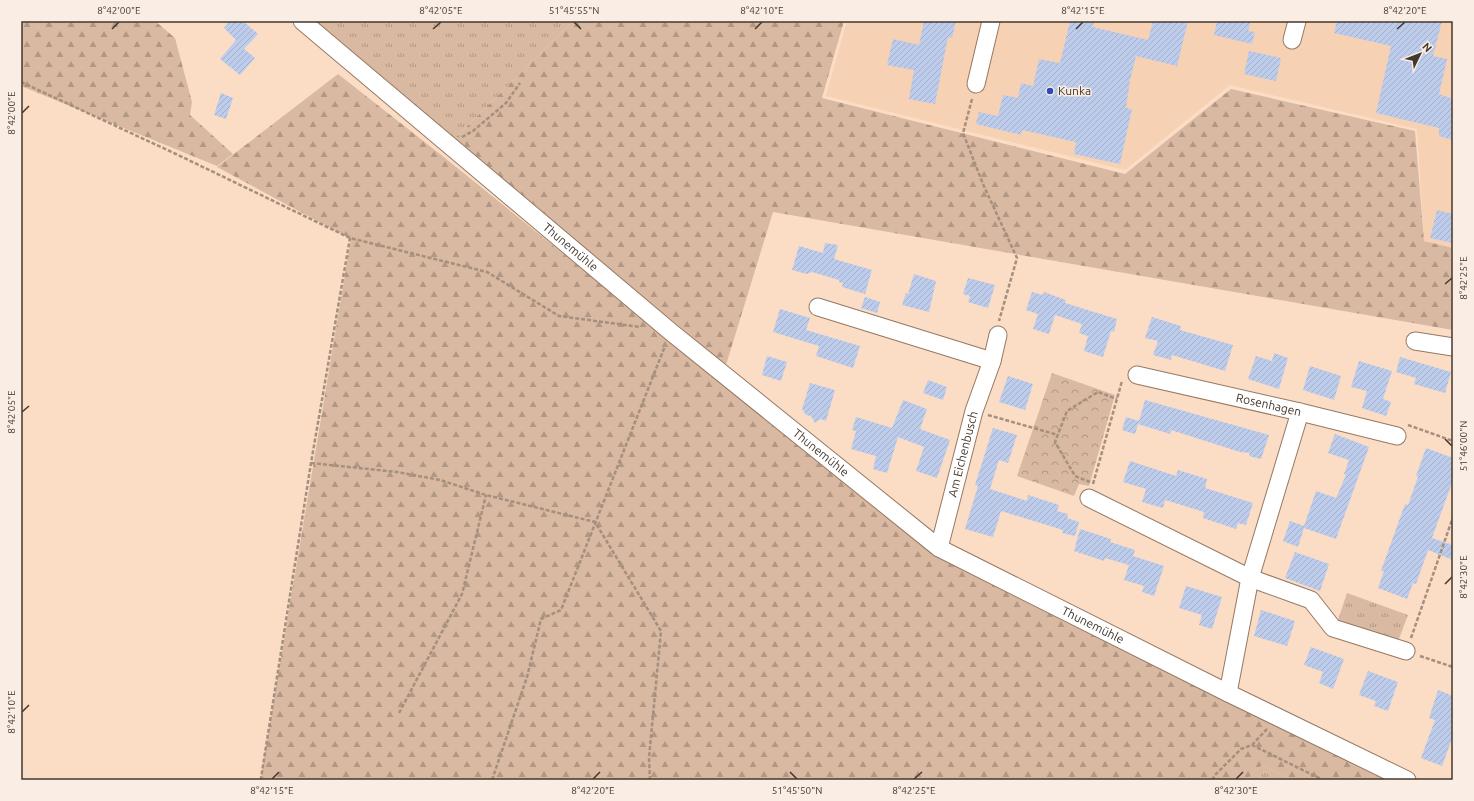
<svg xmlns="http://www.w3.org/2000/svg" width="1474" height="801" viewBox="0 0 1474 801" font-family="Ubuntu,sans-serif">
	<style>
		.built { fill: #f6d1b4 }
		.grass { fill: url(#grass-tufts) }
		.forest { fill: url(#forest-firs) }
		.park { fill: url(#park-crowns) }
		.building { fill: url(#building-hatch) }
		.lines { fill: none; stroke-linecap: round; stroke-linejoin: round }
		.minor-casing { stroke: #957963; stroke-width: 19 }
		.path { stroke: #a58f7e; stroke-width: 2.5; stroke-dasharray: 4 2; stroke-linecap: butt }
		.minor { stroke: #fff; stroke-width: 17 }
		.ticks { fill: none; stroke: #43372e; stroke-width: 1.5 }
		.poi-dot { fill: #294cbb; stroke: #faede4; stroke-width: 1.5 }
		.labels { text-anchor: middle; stroke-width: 3; stroke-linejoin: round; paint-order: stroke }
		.poi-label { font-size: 12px; fill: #43372e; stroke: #faede4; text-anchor: start }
		.street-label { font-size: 12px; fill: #43372e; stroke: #faede4 }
		.neatline { fill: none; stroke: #43372e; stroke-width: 1.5 }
		.ticks-label { font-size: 10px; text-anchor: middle; fill: #43372e }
	</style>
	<defs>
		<pattern id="grass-tufts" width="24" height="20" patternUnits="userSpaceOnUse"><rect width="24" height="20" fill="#d9b9a1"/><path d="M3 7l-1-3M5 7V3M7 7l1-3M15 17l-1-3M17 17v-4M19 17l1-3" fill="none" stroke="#b29784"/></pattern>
		<pattern id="forest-firs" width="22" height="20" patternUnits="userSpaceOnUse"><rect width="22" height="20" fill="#d9b9a1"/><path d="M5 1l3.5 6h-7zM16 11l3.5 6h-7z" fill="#b29784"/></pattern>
		<pattern id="park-crowns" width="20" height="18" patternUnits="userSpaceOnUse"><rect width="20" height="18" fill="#d9b9a1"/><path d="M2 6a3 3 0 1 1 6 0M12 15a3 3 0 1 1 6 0" fill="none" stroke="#b29784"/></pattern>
		<pattern id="building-hatch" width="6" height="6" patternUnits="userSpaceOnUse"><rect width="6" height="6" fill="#becceb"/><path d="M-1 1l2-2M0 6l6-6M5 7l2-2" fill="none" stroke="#a4b0ca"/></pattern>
	</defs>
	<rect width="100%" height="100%" fill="#fbdcc5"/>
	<path class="built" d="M 847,21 L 1453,21 L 1453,248 L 1424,241 L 1417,129 L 1230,85 L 1125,170 L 826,96 Z"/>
	<path class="grass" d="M 310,21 L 573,21 L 453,140 Z
		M 1347,593 L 1408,615 L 1397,644 L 1337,623 Z
		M 1262,765 L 1293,780 L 1246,780 Z"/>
	<path class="forest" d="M 21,21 L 155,21 L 175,38 L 192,102 L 190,115 L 233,154 L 217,166 L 21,86 Z
		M 573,21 L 844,21 L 822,98 L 1125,174 L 1231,89 L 1415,131 L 1424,241 L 1453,248 L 1453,330 L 773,212 L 726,365 L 453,140 Z
		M 338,74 L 445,158 L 933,553 L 1404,780 L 1293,780 L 1262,765 L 1246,780 L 265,780 L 261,777 L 351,239 L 217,167 Z"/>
	<path class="park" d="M 1052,373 L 1115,395 L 1089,486 L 1079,484 L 1074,496 L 1017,476 Z"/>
	<path class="building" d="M 230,21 L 243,21 L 258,34 L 244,49 L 255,58 L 240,75 L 220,59 L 236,40 L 224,28 Z
		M 924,21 L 956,21 L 952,38 L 948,37 L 935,104 L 909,99 L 914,70 L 887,65 L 893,39 L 919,45 Z
		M 1070,21 L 1094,21 L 1093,27 L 1148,40 L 1153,21 L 1188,21 L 1177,66 L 1136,56 L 1130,80 L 1126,108 L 1132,109 L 1120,164 L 1074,154 L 1076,142 L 1022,130 L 1021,135 L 976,124 L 979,112 L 998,116 L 1003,95 L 1018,98 L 1021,83 L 1033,86 L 1039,59 L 1060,63 Z
		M 1217,21 L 1251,21 L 1248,31 L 1255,32 L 1252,44 L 1214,35 Z
		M 1337,21 L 1442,21 L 1433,56 L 1447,59 L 1439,94 L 1453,99 L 1453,140 L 1439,136 L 1439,128 L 1376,113 L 1391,46 L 1334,33 Z
		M 1249,51 L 1281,58 L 1276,81 L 1244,74 Z
		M 221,93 L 233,98 L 226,119 L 214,115 Z
		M 1437,210 L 1453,214 L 1453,243 L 1430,238 Z
		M 825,243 L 838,245 L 834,259 L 872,270 L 865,294 L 842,287 L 843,283 L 839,282 L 839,280 L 812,272 L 807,274 L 792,270 L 799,246 L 823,253 Z
		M 914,274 L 936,281 L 929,312 L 902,305 L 906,293 L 908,294 Z
		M 968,278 L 995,285 L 988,308 L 968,302 L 970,296 L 963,294 Z
		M 1032,292 L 1043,295 L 1044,292 L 1066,300 L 1065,303 L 1117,319 L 1114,332 L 1111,331 L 1103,357 L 1084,351 L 1088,336 L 1079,333 L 1082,324 L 1055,315 L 1049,334 L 1033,329 L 1038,314 L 1026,310 Z
		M 865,297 L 880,302 L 877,313 L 861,308 Z
		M 780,309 L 810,318 L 806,330 L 860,346 L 853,368 L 816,356 L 819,346 L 773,332 Z
		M 1152,317 L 1181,326 L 1180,330 L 1233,345 L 1225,371 L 1172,355 L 1171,360 L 1153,355 L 1158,341 L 1145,338 Z
		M 1274,353 L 1288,358 L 1279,389 L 1248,379 L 1256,356 L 1272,361 Z
		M 767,356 L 787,362 L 781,381 L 762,375 Z
		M 1400,357 L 1451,372 L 1445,393 L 1414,384 L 1416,378 L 1396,372 Z
		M 1359,361 L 1392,371 L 1383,399 L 1391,402 L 1386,416 L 1362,408 L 1367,391 L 1351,387 Z
		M 1310,366 L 1341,376 L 1334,400 L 1303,390 Z
		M 1008,376 L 1033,384 L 1025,410 L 999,402 Z
		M 928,380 L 947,387 L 943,400 L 923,393 Z
		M 810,383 L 835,390 L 826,421 L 821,419 L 815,423 L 811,416 L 806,415 L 802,409 Z
		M 903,400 L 927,409 L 920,429 L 950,440 L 937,478 L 916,471 L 924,447 L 898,437 L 887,473 L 873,469 L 876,456 L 851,449 L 856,431 L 852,430 L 856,417 L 892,428 Z
		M 1145,400 L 1269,435 L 1261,459 L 1249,456 L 1250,453 L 1240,452 L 1171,430 L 1170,434 L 1138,424 L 1135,434 L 1122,430 L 1126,417 L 1139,421 Z
		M 993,428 L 1017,435 L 1008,463 L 999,460 L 990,489 L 1027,501 L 1028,495 L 1059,505 L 1057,511 L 1068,514 L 1067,518 L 1079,522 L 1075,536 L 1062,533 L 1063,530 L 1001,511 L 993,537 L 965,529 L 978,486 L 975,485 Z
		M 1335,434 L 1369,447 L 1336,539 L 1304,528 L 1298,547 L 1283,541 L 1290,521 L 1304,526 L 1316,491 L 1336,498 L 1346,475 L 1344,474 L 1349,460 L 1328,453 Z
		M 1426,448 L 1453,458 L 1453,480 L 1432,538 L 1453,545 L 1453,560 L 1428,550 L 1416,584 L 1413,583 L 1407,599 L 1378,588 L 1384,571 L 1381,571 L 1405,504 L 1408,505 L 1418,477 L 1416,476 Z
		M 1130,461 L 1176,476 L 1178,470 L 1207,479 L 1205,488 L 1253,503 L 1246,525 L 1238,523 L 1236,529 L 1203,518 L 1204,512 L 1165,500 L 1163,508 L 1142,502 L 1146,489 L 1123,482 Z
		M 1080,529 L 1111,539 L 1110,542 L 1135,550 L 1133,556 L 1164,566 L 1154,596 L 1142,592 L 1144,586 L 1124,580 L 1129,565 L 1105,558 L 1104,561 L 1074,551 Z
		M 1295,552 L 1329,564 L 1320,591 L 1285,578 Z
		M 1186,586 L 1222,597 L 1212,629 L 1199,625 L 1202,615 L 1179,608 Z
		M 1261,610 L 1295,621 L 1287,646 L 1254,636 Z
		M 1311,647 L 1344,659 L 1333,689 L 1319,683 L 1323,672 L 1304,665 Z
		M 1368,671 L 1398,682 L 1388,711 L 1374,706 L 1376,701 L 1359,695 Z
		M 1438,690 L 1453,696 L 1453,736 L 1442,766 L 1421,758 L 1435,720 L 1429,718 Z"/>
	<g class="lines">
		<defs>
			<g id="minor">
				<path id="s1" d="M 302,21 L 671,332 L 939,548 L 1228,693 L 1407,780"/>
				<path d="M 1292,40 L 1297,21"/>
				<path d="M 976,84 L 991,21"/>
				<path d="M 818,307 L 992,361"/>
				<path d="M 1415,341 L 1453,347"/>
				<path id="s2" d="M 1137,375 L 1300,412 L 1397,436"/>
				<path d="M 1089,498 L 1250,578 L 1311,600 L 1333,628 L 1406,651"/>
				<path id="s3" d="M 939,548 L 974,411 L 992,361 L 998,335"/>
				<path d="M 1228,693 L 1250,578 L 1300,412"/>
			</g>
		</defs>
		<use href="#minor" class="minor-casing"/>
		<path class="path" d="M 21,82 L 176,154 L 350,238 L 487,272 L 559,316 L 640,327
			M 972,99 L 963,133 L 983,184 L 1017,258 L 999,321
			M 462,137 L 473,131 L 506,103 L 520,83
			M 988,415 L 1058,435
			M 1408,425 L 1453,441
			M 311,463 L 397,472 L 440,480 L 486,495 L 595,522 L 661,631 L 649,758 L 650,780
			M 1090,482 L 1075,476 L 1055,442 L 1067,411 L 1098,392 L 1117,399
			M 1093,484 L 1122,381
			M 1411,638 L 1453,517
			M 1420,656 L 1453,667
			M 399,713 L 462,594 L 486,495
			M 1252,745 L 1267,729
			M 269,780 L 261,778 L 311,463 L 350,238
			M 492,780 L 527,677 L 541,619 L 561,610 L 665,346
			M 1212,780 L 1215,775 L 1241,749 L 1252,745 L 1323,780"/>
		<use href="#minor" class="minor"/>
	</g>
	<path class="ticks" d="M 574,22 L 581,29M 112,29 L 119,22M 433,29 L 441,22M 755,29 L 762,22M 1076,29 L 1083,22M 1397,29 L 1405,22M 22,113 L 29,106M 1445,284 L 1452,278M 22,412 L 29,406M 1445,439 L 1452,446M 1445,584 L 1452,577M 22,712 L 29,705M 790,772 L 797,779M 272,779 L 279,772M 593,779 L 600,772M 914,779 L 922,772M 1236,779 L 1243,772"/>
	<circle class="poi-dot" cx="1050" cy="91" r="4"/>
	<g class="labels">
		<g class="poi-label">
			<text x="1058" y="95">Kunka</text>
		</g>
		<g class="street-label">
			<text dy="4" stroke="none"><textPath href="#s1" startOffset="351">Thunemühle</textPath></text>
			<text dy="4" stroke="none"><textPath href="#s2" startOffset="135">Rosenhagen</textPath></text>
			<text dy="4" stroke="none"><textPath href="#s1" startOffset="675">Thunemühle</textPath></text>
			<text dy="4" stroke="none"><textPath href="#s3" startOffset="97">Am Eichenbusch</textPath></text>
			<text dy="4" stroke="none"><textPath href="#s1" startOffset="999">Thunemühle</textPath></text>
		</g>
	</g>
	<rect width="1474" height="801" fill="none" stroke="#faede4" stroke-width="44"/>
	<g transform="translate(1420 54) rotate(47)" stroke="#faede4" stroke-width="3" paint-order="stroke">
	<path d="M0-3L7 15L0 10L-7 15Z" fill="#43372e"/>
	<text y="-6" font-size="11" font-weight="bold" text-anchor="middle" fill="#43372e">N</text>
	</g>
	<rect x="22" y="22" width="1430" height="757" class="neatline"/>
	<g class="ticks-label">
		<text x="119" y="14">8°42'00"E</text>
		<text x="441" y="14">8°42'05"E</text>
		<text x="574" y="14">51°45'55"N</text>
		<text x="762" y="14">8°42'10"E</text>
		<text x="1083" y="14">8°42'15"E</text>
		<text x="1405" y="14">8°42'20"E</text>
		<text transform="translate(11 113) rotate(-90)" y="4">8°42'00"E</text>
		<text transform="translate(1463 278) rotate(-90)" y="4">8°42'25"E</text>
		<text transform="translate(11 412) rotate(-90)" y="4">8°42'05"E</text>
		<text transform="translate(1463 446) rotate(-90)" y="4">51°46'00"N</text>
		<text transform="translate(1463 577) rotate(-90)" y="4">8°42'30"E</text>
		<text transform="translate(11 712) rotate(-90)" y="4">8°42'10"E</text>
		<text x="272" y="794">8°42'15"E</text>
		<text x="593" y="794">8°42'20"E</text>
		<text x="797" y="794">51°45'50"N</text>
		<text x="914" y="794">8°42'25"E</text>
		<text x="1236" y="794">8°42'30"E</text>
	</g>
</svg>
